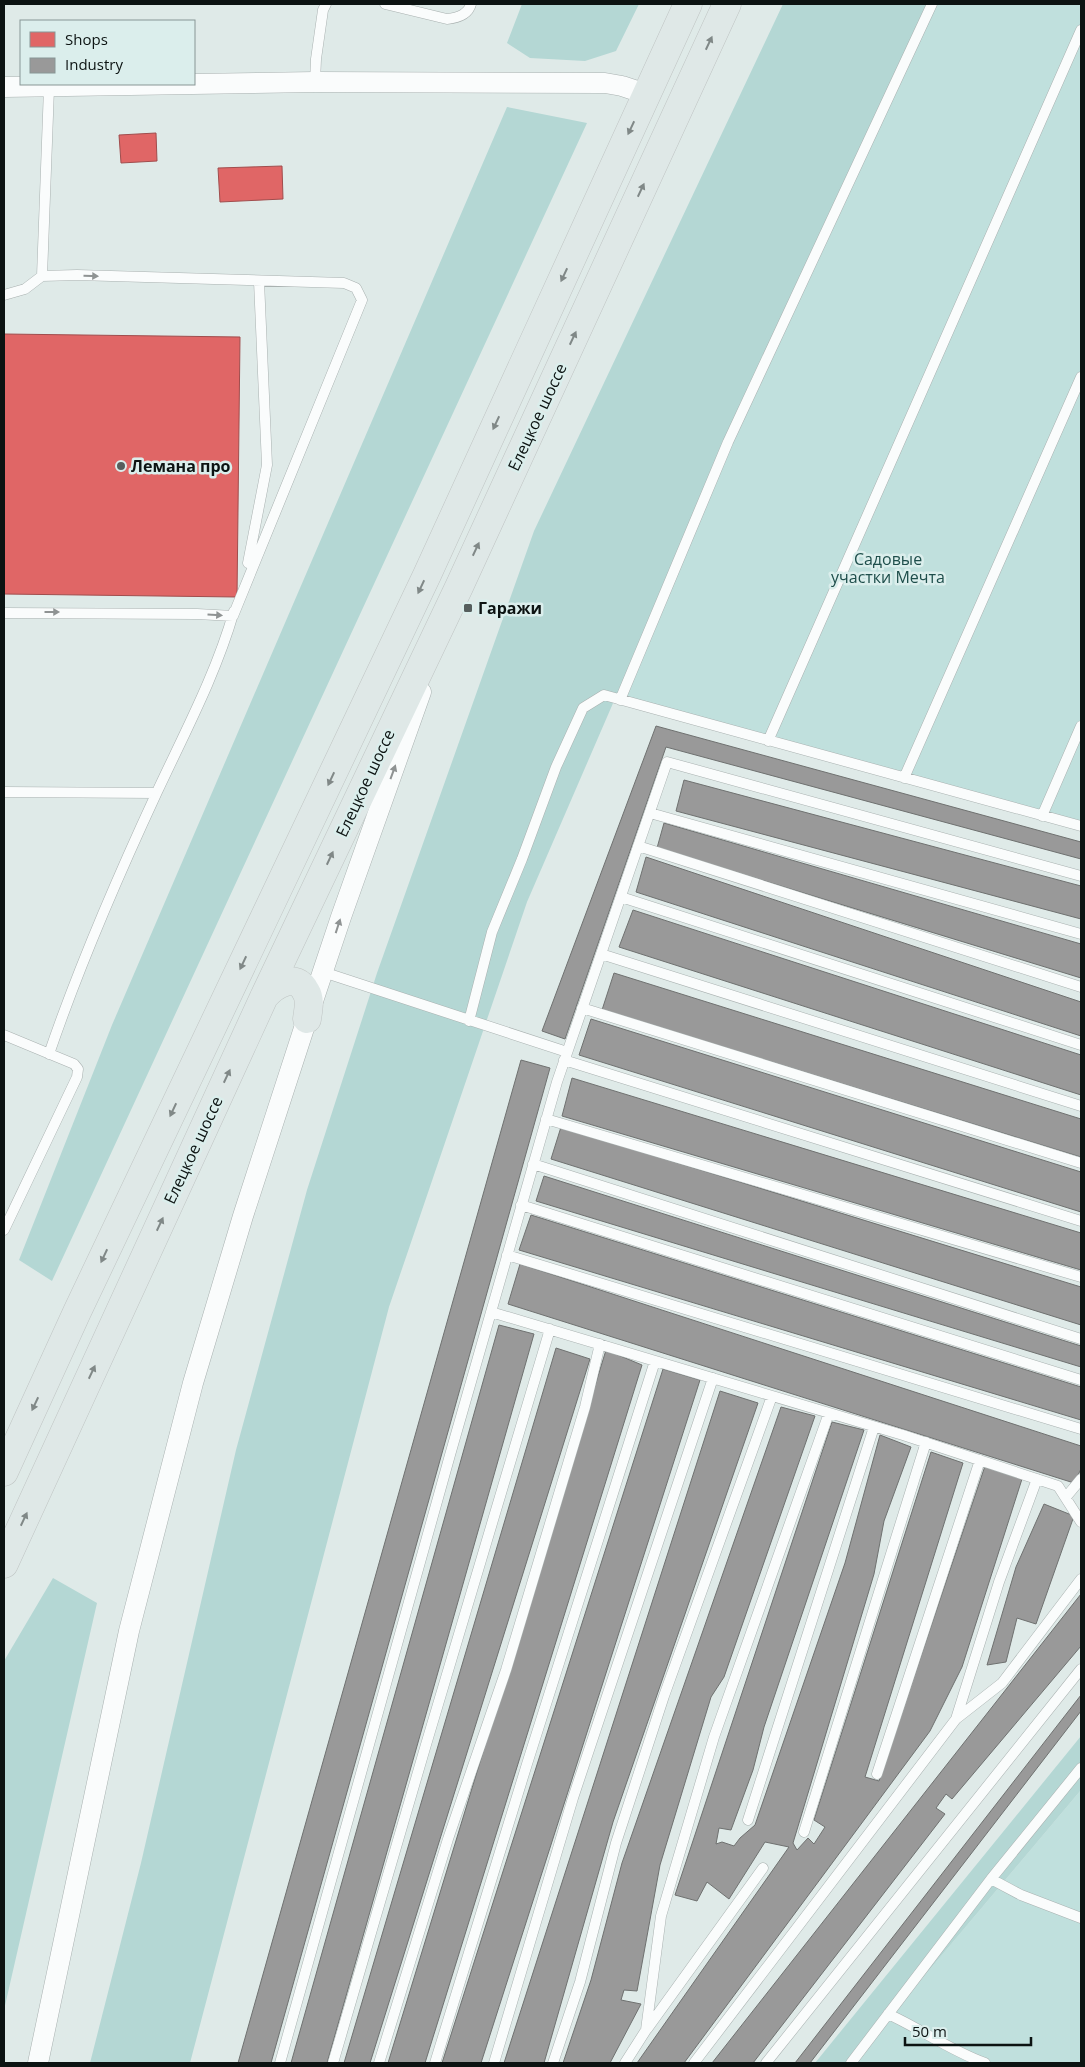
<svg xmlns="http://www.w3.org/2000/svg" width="1085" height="2067" viewBox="0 0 1085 2067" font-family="'Open Sans',sans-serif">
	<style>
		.green { fill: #c0e0dd }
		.forest { fill: #b4d7d4 }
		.shops { fill: #e06666; stroke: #a04d4d }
		.industry { fill: #999; stroke: #6f7170 }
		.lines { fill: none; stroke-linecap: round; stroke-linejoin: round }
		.lane-casing { stroke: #a9b1b0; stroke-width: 11 }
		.street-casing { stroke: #a9b1b0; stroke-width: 21 }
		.primary-casing { stroke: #bfc4c3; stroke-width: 29 }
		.lane { stroke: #fafcfc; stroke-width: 10 }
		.street { stroke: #fafcfc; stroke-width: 20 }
		.primary { stroke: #dfe8e7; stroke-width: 28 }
		.oneway { fill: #808887 }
		.oneway2 { fill: #8f9393 }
		.poi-dot { fill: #565e5d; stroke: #dbeeec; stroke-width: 2 }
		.labels { text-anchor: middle; stroke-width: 5; stroke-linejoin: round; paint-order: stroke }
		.street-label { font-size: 16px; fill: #0c1312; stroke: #dbeeec }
		.poi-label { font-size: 16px; font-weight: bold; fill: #0c1312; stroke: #dbeeec; text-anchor: start }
		.park-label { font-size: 16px; fill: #1e4e4b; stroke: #dbeeec }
	</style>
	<rect width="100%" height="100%" fill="#dfeae8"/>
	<path class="green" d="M 936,4 L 1081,4 L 1081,821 L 617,694 Z
		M 1081,1790 L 1081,2063 L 851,2063 Z"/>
	<path class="forest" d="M 522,4 L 639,4 L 616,51 L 585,61 L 530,58 L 507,43 Z
		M 783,4 L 936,4 L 617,694 L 527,902 L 389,1307 L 190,2063 L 90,2063 L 141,1863 L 236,1450 L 307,1190 L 377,973 L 534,531 Z
		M 507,107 L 587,123 L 52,1281 L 19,1260 L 112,1025 Z
		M 53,1578 L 97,1603 L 4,2010 L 4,1661 Z
		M 1081,1736 L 1081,1790 L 851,2063 L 815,2063 Z"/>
	<path class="shops" d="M 156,133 L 157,161 L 121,163 L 119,135 Z
		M 282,166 L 283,199 L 220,202 L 218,168 Z
		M 4,334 L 240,337 L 237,597 L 4,594 Z"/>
	<path class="industry" d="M 656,726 L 1081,842 L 1081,859 L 666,747 L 565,1039 L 542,1031 Z
		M 684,780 L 1081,886 L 1081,919 L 676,811 Z
		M 664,823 L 1081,944 L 1081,978 L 657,848 Z
		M 646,857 L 1081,1002 L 1081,1036 L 636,892 Z
		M 633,910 L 1081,1055 L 1081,1095 L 619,947 Z
		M 614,973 L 1081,1119 L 1081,1157 L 602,1010 Z
		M 591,1019 L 1081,1172 L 1081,1212 L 579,1055 Z
		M 521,1060 L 550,1068 L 271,2063 L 238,2063 Z
		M 572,1078 L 1081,1233 L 1081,1270 L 562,1116 Z
		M 561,1127 L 1081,1287 L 1081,1325 L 551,1159 Z
		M 544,1176 L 1081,1346 L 1081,1367 L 536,1201 Z
		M 531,1215 L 1081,1387 L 1081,1420 L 519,1250 Z
		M 520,1264 L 1081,1446 L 1081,1469 L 1074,1483 L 508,1304 Z
		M 499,1325 L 534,1334 L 327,2063 L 291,2063 Z
		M 556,1348 L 590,1359 L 370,2063 L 344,2063 Z
		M 606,1350 L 642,1365 L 425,2063 L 388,2063 Z
		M 663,1369 L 700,1380 L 481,2063 L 442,2063 Z
		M 720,1391 L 758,1403 L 613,1822 L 544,2063 L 504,2063 Z
		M 781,1407 L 815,1416 L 724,1677 L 711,1697 L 660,1865 L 637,1991 L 624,1990 L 621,2000 L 641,2004 L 610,2063 L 563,2063 L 591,1980 L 622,1863 Z
		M 832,1422 L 864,1430 L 764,1727 L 753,1770 L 731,1830 L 719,1828 L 716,1844 L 722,1842 L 734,1846 L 740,1838 L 755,1825 L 845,1563 L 880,1435 L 911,1447 L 884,1521 L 874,1574 L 793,1843 L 797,1850 L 808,1838 L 814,1844 L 825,1827 L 814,1820 L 931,1452 L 963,1463 L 865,1777 L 879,1781 L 985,1466 L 1022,1479 L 962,1667 L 930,1731 L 684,2063 L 637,2063 L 789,1847 L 765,1842 L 729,1899 L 707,1882 L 697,1901 L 675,1895 Z
		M 1044,1504 L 1074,1516 L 1036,1624 L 1017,1618 L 1006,1662 L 987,1665 L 1016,1567 Z
		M 1081,1594 L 1081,1646 L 952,1799 L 946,1794 L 936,1808 L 945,1814 L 753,2063 L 712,2063 Z
		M 1081,1695 L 1081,1711 L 810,2063 L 795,2063 Z"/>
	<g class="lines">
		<defs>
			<path id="lane" d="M 385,4 L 447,19 C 457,18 468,15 471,4
				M 315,82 L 316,59 L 323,10 L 326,4
				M 42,276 L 49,88
				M 4,295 L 25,289 L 42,276 L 77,275 L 344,283 L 356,288 L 362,300 L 233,616 L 197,614 L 4,613
				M 248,563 L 267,465 L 259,281
				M 620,700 L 728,442 L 932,4
				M 768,741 L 1081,30
				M 904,778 L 1081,377
				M 4,792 L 156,793
				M 650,813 L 1081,934
				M 1042,816 L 1081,726
				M 638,846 L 1081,987
				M 621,897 L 1081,1045
				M 601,954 L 1081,1106
				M 323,972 L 567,1052
				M 582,1008 L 1081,1163
				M 469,1021 L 492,932 L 522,859 L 556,767 L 583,708 L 604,695 L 1081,826
				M 4,1035 L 74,1064 L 78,1069 L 77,1077 L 4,1230
				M 49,1054 C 79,966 118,876 157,792 C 185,732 216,674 234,611
				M 564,1060 L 1081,1221
				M 546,1119 L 1081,1277
				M 533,1164 L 1081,1339
				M 521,1205 L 1081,1380
				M 507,1255 L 1081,1429
				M 491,1312 L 903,1435 L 1058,1486 L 1081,1522
				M 1066,1497 L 1081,1479
				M 956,1719 L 999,1582 L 1037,1479
				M 877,1774 L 980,1460
				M 748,1820 L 874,1427
				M 804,1832 L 926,1442
				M 991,1879 L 1021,1895 L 1081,1918
				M 888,2014 C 921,2029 951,2051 985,2063
				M 647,2029 L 763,1868
				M 280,2063 L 450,1455 L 557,1082 L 667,762 L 1081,876
				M 333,2063 L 425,1748 L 550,1329
				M 379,2063 L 448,1839 L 506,1670 L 585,1407 L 600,1344
				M 435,2063 L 527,1764 L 655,1361
				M 494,2063 L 573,1798 L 713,1378
				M 553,2063 L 580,1982 L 616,1843 L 664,1696 L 772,1396
				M 625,2063 L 646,2030 L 661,1916 L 714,1737 L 829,1413
				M 694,2063 L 956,1719 L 1002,1683 L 1081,1579
				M 766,2063 L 1081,1669
				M 851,2063 L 991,1879 L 1081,1768"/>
			<path id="street" d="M 4,87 L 315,82 L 605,83 L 622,86 L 646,94
				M 38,2063 L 129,1631 L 193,1383 L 243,1216 L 307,1019 L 341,917 L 421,692"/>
			<path id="primary" d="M 264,997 C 274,985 296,971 306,992 C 311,1000 308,1011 307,1019
				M 4,1472 L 77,1312 L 427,575 L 688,4
				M 4,1564 L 264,997 L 459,587 L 727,4"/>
		</defs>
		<use href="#lane" class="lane-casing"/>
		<use href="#street" class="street-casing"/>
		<use href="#primary" class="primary-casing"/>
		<use href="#lane" class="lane"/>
		<use href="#street" class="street"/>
		<use href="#primary" class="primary"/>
	</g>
	<defs><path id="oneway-solid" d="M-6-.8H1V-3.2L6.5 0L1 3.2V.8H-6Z" transform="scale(1.25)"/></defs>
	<g class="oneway">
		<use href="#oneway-solid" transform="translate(709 43) rotate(-65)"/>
		<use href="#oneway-solid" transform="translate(631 128) rotate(115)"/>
		<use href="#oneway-solid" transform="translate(641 190) rotate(-65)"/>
		<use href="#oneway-solid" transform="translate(564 275) rotate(115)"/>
		<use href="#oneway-solid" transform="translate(573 338) rotate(-65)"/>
		<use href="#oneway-solid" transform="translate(496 423) rotate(115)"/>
		<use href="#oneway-solid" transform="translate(476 549) rotate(-65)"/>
		<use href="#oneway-solid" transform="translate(421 587) rotate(115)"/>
		<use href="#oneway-solid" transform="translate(331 779) rotate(115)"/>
		<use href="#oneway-solid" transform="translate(330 858) rotate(-65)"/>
		<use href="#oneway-solid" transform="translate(243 963) rotate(115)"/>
		<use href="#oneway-solid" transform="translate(227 1076) rotate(-65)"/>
		<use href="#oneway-solid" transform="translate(173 1110) rotate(115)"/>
		<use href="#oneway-solid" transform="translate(160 1224) rotate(-65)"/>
		<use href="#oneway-solid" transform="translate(104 1256) rotate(115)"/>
		<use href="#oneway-solid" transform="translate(92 1372) rotate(-65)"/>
		<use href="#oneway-solid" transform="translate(35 1404) rotate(115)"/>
		<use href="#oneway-solid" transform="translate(24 1519) rotate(-65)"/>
	</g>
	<g class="oneway2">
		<use href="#oneway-solid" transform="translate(91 276) rotate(2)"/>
		<use href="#oneway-solid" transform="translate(52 612)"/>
		<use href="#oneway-solid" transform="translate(215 615) rotate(4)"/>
		<use href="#oneway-solid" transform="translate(393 772) rotate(-70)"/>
		<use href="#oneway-solid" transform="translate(338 926) rotate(-72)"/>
	</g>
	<g class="poi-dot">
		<circle cx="121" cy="466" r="5"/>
		<rect x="463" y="603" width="10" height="10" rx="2.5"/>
	</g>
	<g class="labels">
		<g class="street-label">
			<text transform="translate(537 417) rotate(-65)" y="6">Елецкое шоссе</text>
			<text transform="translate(365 783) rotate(-65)" y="6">Елецкое шоссе</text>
			<text transform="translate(193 1150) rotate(-65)" y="6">Елецкое шоссе</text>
		</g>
		<g class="poi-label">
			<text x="131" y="472">Лемана про</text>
			<text x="478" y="614">Гаражи</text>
		</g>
		<g class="park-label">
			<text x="888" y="565">Садовые<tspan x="888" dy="18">участки Мечта</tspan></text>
		</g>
	</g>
	<rect width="1085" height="2067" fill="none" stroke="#0c1312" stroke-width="10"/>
	<rect x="20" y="20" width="175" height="65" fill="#dbeeec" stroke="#889695"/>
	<rect x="30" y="32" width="25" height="15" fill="#e06666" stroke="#889695"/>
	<text x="65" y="45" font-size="15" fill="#0c1312">Shops</text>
	<rect x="30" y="58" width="25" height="15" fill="#999999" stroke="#889695"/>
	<text x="65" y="70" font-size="15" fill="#0c1312">Industry</text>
	<path d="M905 2037v8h126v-8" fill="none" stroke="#0c1312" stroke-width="2.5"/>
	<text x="912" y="2037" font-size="15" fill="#0c1312" stroke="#dbeeec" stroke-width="4" paint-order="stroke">50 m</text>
</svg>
